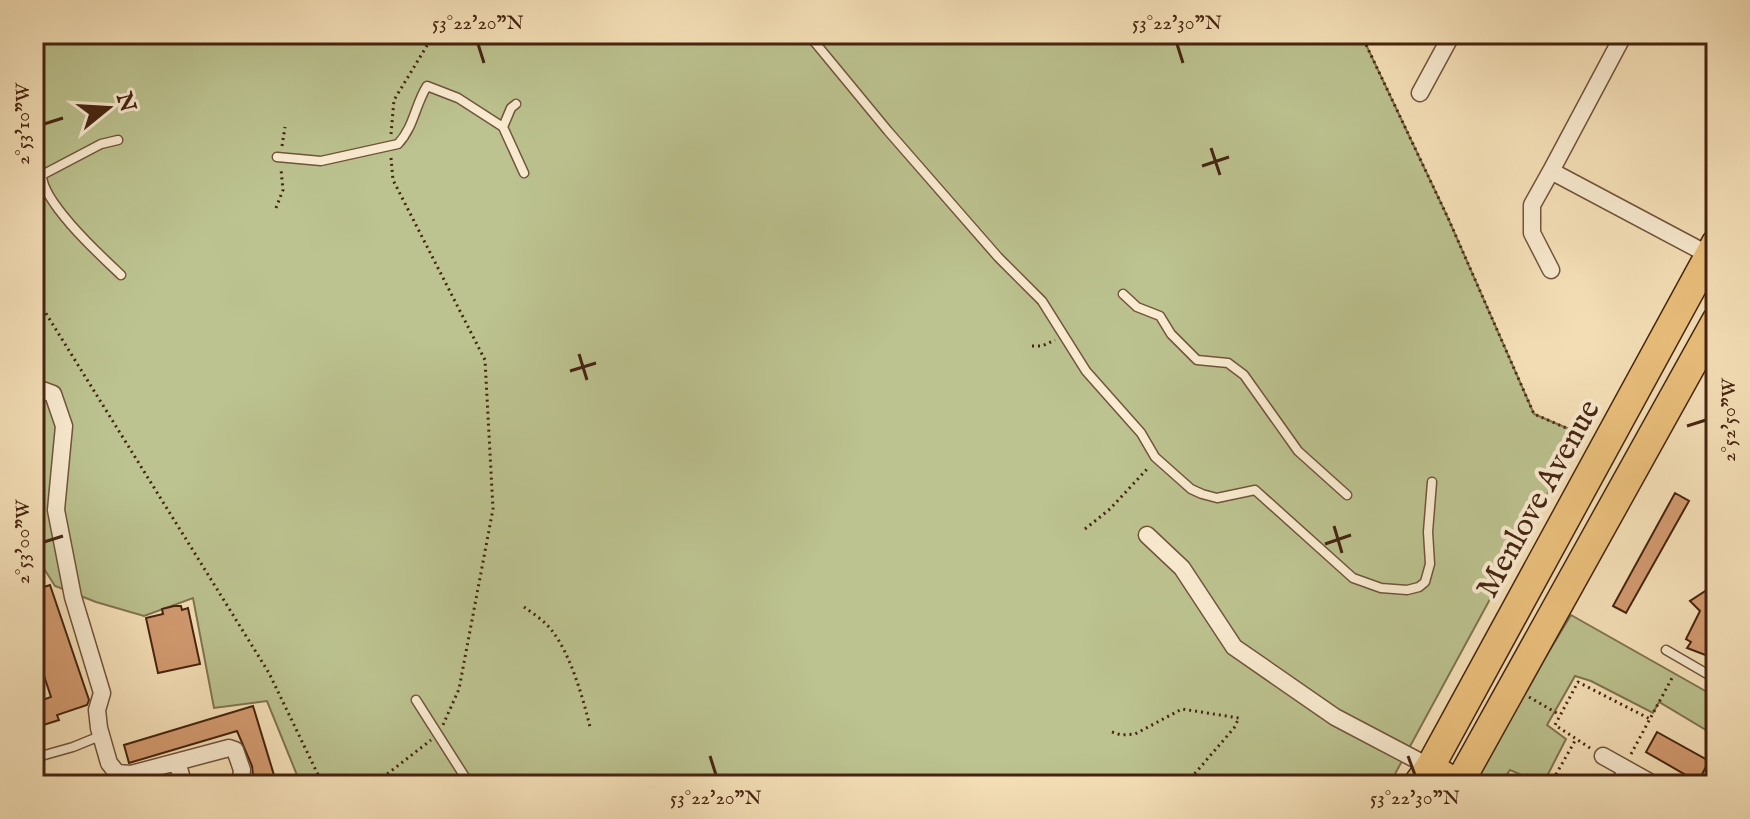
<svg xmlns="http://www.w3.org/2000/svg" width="1750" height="819" viewBox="0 0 1750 819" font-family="'IM FELL English',serif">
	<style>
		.green { fill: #bcc390; stroke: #807450; stroke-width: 2 }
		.building { fill: #d59c72; stroke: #452410; stroke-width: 2 }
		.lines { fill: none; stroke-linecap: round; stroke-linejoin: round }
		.lane-casing { stroke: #72543a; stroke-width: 11 }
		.street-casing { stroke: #72543a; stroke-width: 19 }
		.highway-casing { stroke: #452410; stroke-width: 31 }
		.path { stroke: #452410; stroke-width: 3; stroke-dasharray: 2 4; stroke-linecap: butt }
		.lane { stroke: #faecd2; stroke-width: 8 }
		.street { stroke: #faecd2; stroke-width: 16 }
		.highway { stroke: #ecc17d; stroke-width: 28 }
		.ticks { fill: none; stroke: #452410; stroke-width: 3 }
		.labels { text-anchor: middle; stroke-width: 8; stroke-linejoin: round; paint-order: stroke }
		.street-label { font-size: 32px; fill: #452410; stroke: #faecd2 }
		.neatline { fill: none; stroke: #452410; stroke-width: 3 }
		.ticks-label { font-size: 20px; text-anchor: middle; fill: #452410 }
	</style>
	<rect width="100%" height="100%" fill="#f7e2ba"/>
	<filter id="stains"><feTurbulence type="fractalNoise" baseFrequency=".0025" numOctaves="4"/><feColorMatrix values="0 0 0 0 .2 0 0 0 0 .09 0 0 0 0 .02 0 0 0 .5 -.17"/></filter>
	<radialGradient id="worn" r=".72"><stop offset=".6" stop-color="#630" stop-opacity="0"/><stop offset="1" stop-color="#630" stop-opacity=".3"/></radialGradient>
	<path class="green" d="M 34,34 L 1361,34 L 1448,218 L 1534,414 L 1583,435 L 1577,439 L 1389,785 L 301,785 L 267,701 L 214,708 L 193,598 L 144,616 L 96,602 L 55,586 L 34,553 Z
		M 1571,615 L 1716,697 L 1716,736 L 1659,702 L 1653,713 L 1591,681 L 1575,676 L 1547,725 L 1566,739 L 1543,784 L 1510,770 L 1500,785 L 1468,785 Z"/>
	<path class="building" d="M 1675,493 L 1689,501 L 1626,613 L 1613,606 Z
		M 1716,584 L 1716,659 L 1687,648 L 1691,642 L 1686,639 L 1700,611 L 1690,601 Z
		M 50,585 L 89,700 L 87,705 L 57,715 L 59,720 L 34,728 L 34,703 L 51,697 L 36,652 L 34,653 L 34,590 Z
		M 174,606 L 181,606 L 182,610 L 188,608 L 200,664 L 158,673 L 146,618 L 163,614 L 162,609 Z
		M 253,706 L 277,785 L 254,785 L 252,766 L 237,731 L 129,763 L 124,745 Z
		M 1657,732 L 1709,761 L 1698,782 L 1646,752 Z
		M 168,776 L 171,785 L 151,785 L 149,781 Z"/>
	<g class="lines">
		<defs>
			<path id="lane" d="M 808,34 L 888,131 L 998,257 L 1042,301 L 1086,371 L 1141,433 L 1155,457 L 1191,489 L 1202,494 L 1217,498 L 1255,490 L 1353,578 L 1381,588 L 1407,590 L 1419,587 L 1425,582 L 1430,564 L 1428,532 L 1432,482
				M 503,127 L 511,108 L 516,104
				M 118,140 L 101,144 L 42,175 C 42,202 101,256 121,275
				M 277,157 L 321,161 L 398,144 C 414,127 415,105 427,86 L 458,98 L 503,127 L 524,173
				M 1123,294 L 1137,307 L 1160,316 L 1171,334 L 1197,360 L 1228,363 L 1244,375 L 1298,451 L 1347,495
				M 1666,650 L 1716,679
				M 416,700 L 470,785
				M 34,758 L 73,747 L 100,736
				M 1614,785 L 1623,768"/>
			<path id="street" d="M 1624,34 L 1551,171 L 1709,255
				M 1420,93 L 1452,34
				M 1551,270 L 1532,233 L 1532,205 L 1551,171
				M 34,387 L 53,394 L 64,426 L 56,510 L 73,597 L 102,693 L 97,710 L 99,728 L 109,763 L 117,773 L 131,774 L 229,748 L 235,750 L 242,770 L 240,785
				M 1147,535 L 1182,568 L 1234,647 L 1335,717 L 1430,767
				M 1603,756 L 1655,785
				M 177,762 L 184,785"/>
			<path id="highway" d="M 1430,767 L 1458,785 L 1716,321
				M 1417,785 L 1430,767 L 1716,243"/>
		</defs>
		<use href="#lane" class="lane-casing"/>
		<use href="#street" class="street-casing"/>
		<use href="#highway" class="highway-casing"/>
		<path class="path" d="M 1361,34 L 1448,218 L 1534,414 L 1587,437
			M 391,134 L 394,100 L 434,34
			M 282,146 L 285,127
			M 391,158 L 393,180 L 485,360 L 493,509 L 459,689 L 443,725
			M 276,208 L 283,190 L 281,169
			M 34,300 L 42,307 L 269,673 L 323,785
			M 1032,346 L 1042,346 L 1055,340
			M 1085,529 L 1110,509 L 1148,468
			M 524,607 C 534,614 546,622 553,632 C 571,656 583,698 590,727
			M 1529,697 L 1560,715
			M 1112,732 L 1121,735 L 1135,734 L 1182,709 L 1239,718 L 1234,728 L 1185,785
			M 1590,748 L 1555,725 L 1578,682 L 1650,719
			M 1631,754 L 1672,678
			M 373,785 L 431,740
			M 1550,785 L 1576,739"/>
		<use href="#lane" class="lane"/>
		<use href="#street" class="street"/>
		<use href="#highway" class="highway"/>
	</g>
	<path class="ticks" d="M 478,44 L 484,63M 1177,44 L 1183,63M 44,124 L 63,118M 1211,148 L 1220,175M 1202,166 L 1229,157M 579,354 L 587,380M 570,371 L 596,363M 1687,426 L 1706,420M 1334,526 L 1342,553M 44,542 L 63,536M 1325,544 L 1351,535M 710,756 L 716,775M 1408,756 L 1415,775"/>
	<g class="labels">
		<g class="street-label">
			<text transform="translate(1537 498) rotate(-61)" y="11">Menlove Avenue</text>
		</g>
	</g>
	<rect width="1750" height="819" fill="none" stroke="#f7e2ba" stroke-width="88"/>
	<g transform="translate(108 108) rotate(72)" stroke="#faecd2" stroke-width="6" paint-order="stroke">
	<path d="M0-6L14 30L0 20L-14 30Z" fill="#452410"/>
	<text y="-12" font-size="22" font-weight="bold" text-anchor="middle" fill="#452410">N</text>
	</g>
	<rect x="44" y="44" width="1662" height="731" class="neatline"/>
	<g class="ticks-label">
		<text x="478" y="29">53°22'20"N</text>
		<text x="1177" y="29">53°22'30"N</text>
		<text transform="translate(22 124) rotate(-90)" y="7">2°53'10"W</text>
		<text transform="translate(1728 420) rotate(-90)" y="7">2°52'50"W</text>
		<text transform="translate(22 542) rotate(-90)" y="7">2°53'00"W</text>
		<text x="716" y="804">53°22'20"N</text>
		<text x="1415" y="804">53°22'30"N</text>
	</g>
	<rect width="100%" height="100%" filter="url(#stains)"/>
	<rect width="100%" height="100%" fill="url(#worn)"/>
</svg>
